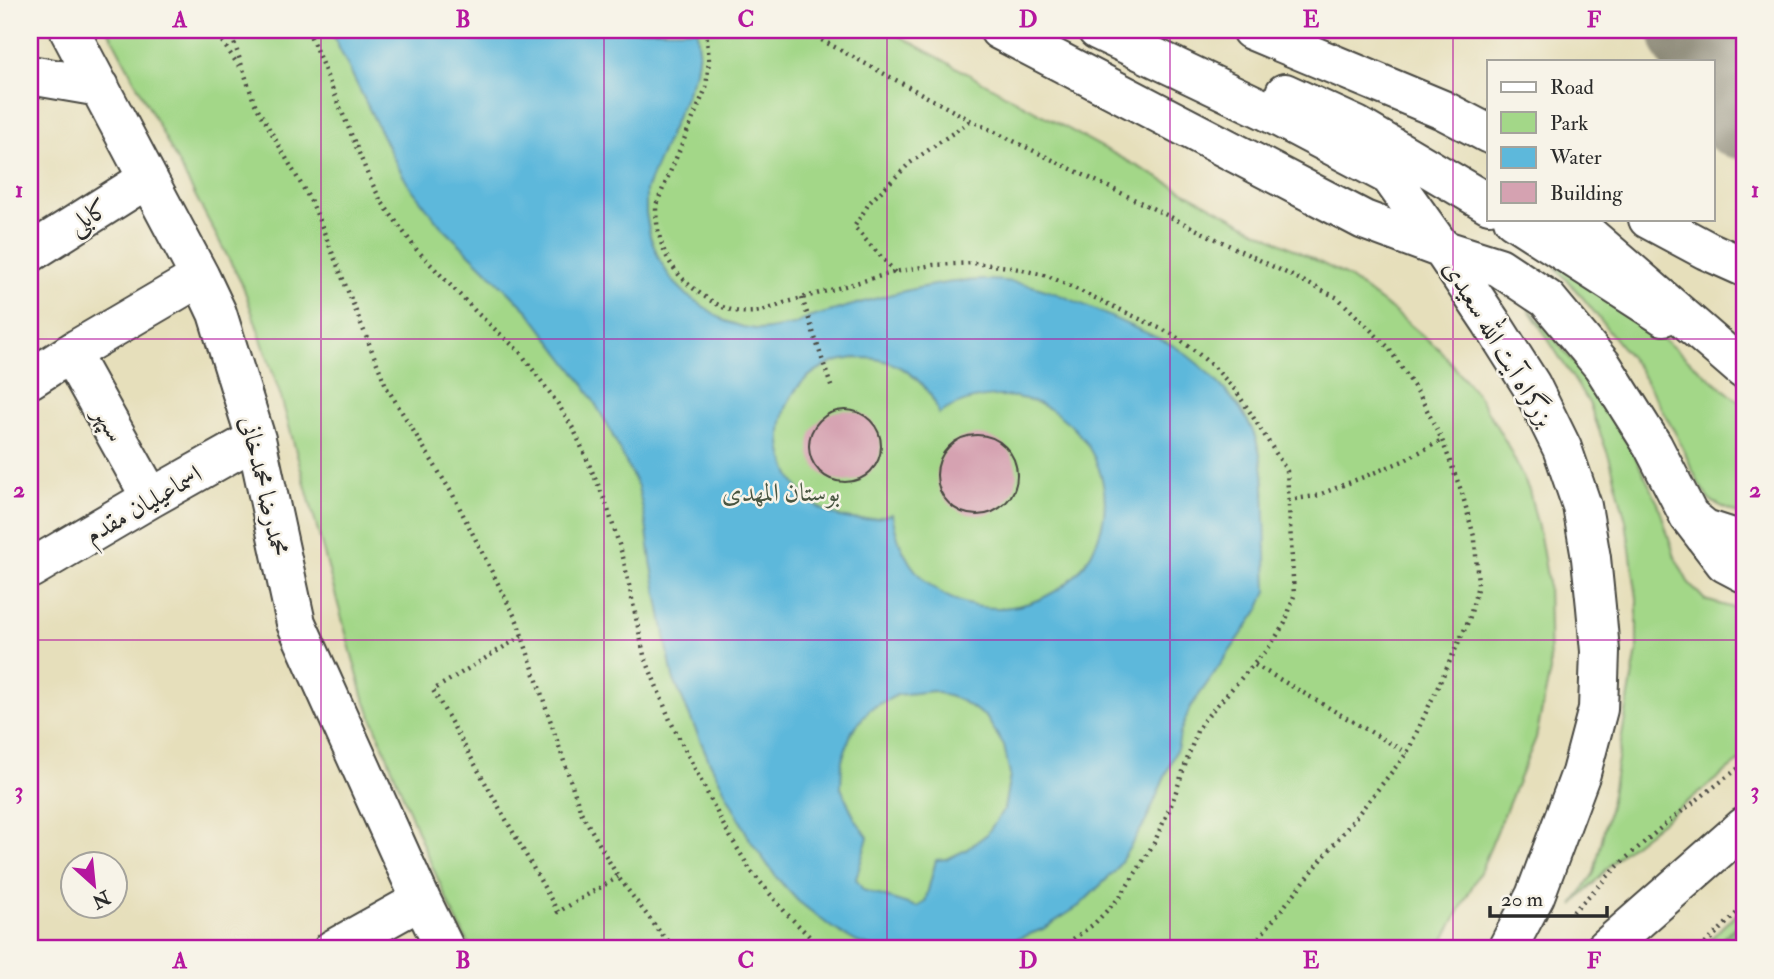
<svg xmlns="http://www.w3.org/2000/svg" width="1774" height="979" viewBox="0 0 1774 979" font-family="'IM FELL Double Pica',Amiri,serif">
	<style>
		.green { fill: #a3d788; stroke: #67815a; stroke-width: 2 }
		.forest { fill: #82b874; stroke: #567250; stroke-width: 2 }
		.water { fill: #5db8db; stroke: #447283; stroke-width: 2; fill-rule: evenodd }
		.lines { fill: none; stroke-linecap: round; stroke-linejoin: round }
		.taxiway { stroke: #888573; stroke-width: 105 }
		.building { fill: #d5a2b1 }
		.minor-casing { stroke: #474641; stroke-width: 42 }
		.highway-casing { stroke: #474641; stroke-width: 42 }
		.path { stroke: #474641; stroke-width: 4.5; stroke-dasharray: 2 5; stroke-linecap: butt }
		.minor { stroke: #fff; stroke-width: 38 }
		.highway { stroke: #fff; stroke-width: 38 }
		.grid { fill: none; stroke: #b5179e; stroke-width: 2; stroke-opacity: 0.55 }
		.labels { text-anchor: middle; stroke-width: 5; stroke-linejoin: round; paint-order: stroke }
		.street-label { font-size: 26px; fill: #2b2b2b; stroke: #f7f3e8 }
		.park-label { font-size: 26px; fill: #495642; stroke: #f7f3e8 }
		.neatline { fill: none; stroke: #b5179e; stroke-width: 2.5 }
		.grid-label { font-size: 23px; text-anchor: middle; font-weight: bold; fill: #b5179e }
	</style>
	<rect width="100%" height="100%" fill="#f7f3e8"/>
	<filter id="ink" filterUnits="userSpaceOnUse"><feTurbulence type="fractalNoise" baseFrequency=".0143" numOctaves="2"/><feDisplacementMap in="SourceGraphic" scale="14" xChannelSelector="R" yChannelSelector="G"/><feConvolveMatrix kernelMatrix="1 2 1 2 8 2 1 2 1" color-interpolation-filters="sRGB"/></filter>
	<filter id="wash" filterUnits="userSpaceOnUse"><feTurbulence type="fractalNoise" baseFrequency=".00686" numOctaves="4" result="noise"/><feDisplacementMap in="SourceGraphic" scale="28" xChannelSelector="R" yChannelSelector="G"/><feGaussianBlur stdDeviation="1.57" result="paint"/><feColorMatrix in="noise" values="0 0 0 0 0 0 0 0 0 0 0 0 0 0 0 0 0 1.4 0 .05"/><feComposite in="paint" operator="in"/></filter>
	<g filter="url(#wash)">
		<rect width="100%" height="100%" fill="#e6dfbb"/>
		<path class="green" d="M 108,30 L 889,30 L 1022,104 L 1248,226 L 1345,275 L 1396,313 L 1440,350 L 1479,397 L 1506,442 L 1529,490 L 1540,536 L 1548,582 L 1550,671 L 1536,738 L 1481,870 L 1439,949 L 471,949 L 450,907 L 422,843 L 363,695 L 281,397 L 243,286 Z
			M 1556,268 L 1567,269 L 1669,344 L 1744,406 L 1744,514 L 1735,513 L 1709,500 L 1699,484 L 1677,436 L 1639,369 L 1583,298 Z
			M 1526,305 L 1596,389 L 1633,452 L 1658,503 L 1675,557 L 1688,582 L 1705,600 L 1744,611 L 1744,757 L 1621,854 L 1573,905 L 1594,873 L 1610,805 L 1637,650 L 1637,598 L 1626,521 L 1610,460 L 1589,403 Z
			M 1744,906 L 1744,949 L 1700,949 Z"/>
		<path class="forest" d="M 1744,918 L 1744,949 L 1712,949 Z"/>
		<path class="water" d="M 330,30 L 697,30 L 699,50 L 696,71 L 646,190 L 646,213 L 650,236 L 659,259 L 671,279 L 688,296 L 725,321 L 743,327 L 762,330 L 794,325 L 808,318 C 866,302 923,281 984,280 C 1035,279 1079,303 1124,323 C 1141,331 1161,338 1177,348 C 1204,366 1242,403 1254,434 C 1265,463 1264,486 1265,517 C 1266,542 1266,566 1267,591 L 1260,608 L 1190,708 L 1180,733 L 1178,746 L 1146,821 L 1115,871 L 1079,906 L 1043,929 L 991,949 L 890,949 L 873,947 L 857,942 L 831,927 L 798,901 L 777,878 L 750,840 L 708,758 L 673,678 L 651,561 L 646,524 L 638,487 L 607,424 L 583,383 L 528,311 L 440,225 L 408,184 L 397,165 ZM 854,358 C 861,358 869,358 876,359 C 905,364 931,386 939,414 C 971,393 1016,389 1050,409 C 1077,426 1094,448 1102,479 C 1108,504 1104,529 1092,552 C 1056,620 954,629 910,563 C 900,548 895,531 892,514 C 785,549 737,401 832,363 C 839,360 847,360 854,358 ZM 933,691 L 960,700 L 986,717 L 1004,746 L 1010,775 L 1004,809 L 987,834 L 966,850 L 947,859 L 936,860 L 925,902 L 917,907 L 863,890 L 856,879 L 868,837 L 855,819 L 841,788 L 842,760 L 852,731 L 870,709 L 897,695 Z"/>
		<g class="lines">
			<path class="taxiway" d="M 1701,30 L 1744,107"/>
		</g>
		<g id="blocks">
			<path class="building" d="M809 446a36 36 0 1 1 72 0a36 36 0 1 1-72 0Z
				M937 475a40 40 0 1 1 80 0a40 40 0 1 1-80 0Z"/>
		</g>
	</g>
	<g filter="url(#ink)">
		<use href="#blocks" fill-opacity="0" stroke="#474641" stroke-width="2"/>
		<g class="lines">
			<defs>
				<path id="minor" d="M 69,30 L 200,277 L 217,313 L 256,439 L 296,623 L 421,900 L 445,949
					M 1097,30 L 1265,110 L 1390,176 L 1442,249
					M 30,75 L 100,87
					M 1285,93 L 1357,126 L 1489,204
					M 1513,219 L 1664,316
					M 30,253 L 147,179
					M 30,379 L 77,349
					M 151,498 L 78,367 L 73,356 L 77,349 L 200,277
					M 1689,516 L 1725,563 L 1744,573
					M 30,569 L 151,498 L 256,439
					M 333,949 L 421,900"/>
				<path id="highway" d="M 999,30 L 1364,220 L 1442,249 L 1499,267 L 1547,299 L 1602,365 L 1653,446 L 1689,516 L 1705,529 L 1733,538 L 1744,537
					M 1251,30 L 1443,110 L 1489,134
					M 1570,219 L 1744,370
					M 1648,219 L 1706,250 L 1744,267
					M 1442,249 L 1491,322 L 1531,385 L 1562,448 L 1582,506 L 1591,558 L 1596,607 L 1600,651 L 1598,709 L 1581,773 L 1535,896 L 1507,949
					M 1605,949 L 1744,827"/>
			</defs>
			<use href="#minor" class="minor-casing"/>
			<use href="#highway" class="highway-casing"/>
			<path class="path" d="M 214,30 L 241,69
				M 230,30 L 254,102 L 313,205 L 387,388 L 453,495 L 517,621 L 581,812 L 618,877 L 663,936 L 677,949
				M 308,30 L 368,175 L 381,201 L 416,249 L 476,312 L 520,352 L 558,404 L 574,430 L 606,503 L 623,557 L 644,655 L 670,720 L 724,826 L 751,871 L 786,913 L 815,942 L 825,949
				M 706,30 L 709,60 L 706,88 L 656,205 C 656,244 669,272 701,294 C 730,315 751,318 784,303 L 895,272 L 933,265 L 973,263 L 1010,267 L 1048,276 L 1172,334 L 1195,351 L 1216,369 L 1235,390 L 1248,409 L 1287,471 L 1294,596 L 1285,623 L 1270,646 L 1203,721 L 1197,731 L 1172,803 L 1154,843 L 1140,866 L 1120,897 L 1094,924 L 1059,949
				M 803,30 L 970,120 L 1338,298 L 1388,347 L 1419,394 L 1442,440 L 1462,493 L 1475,540 L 1478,585 L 1469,620 L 1407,753 L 1250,949
				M 895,272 L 854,227 L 870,202 L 910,163 L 970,121
				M 802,298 L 832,389
				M 1288,500 L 1316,496 L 1403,461 L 1442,440
				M 522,636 L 433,690 L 558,912 L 618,877
				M 1255,665 L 1407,753
				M 1573,912 L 1624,860 L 1664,825 L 1744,764
				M 1700,949 L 1744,906"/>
			<use href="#minor" class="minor"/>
			<use href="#highway" class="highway"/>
		</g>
	</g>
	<path class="grid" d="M 321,30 L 321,949M 604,30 L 604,949M 887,30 L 887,949M 1170,30 L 1170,949M 1453,30 L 1453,949M 30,339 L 1744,339M 30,640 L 1744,640"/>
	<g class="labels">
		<g class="street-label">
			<text transform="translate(88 216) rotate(-32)" y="9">کابلی</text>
			<text transform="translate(1499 343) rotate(59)" y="9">بزرگراه آیت الله سعیدی</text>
			<text transform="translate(110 424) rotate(61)" y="9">سپهر</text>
			<text transform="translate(265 486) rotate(77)" y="9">محمدرضا محمدخانی</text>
			<text transform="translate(143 504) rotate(-30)" y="9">اسماعیلیان مقدم</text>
		</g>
		<g class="park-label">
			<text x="781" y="501">بوستان المهدی</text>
		</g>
	</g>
	<rect width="1774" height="979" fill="none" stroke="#f7f3e8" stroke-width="77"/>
	<rect x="1487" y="60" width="228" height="161" fill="#f7f3e8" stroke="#a5a39c" stroke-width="2"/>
	<rect x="1501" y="82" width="35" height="10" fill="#ffffff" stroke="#a5a39c" stroke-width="2"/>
	<text x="1550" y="94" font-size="21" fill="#2b2b2b">Road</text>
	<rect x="1501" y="112" width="35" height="21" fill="#a3d788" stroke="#a5a39c" stroke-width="2"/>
	<text x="1550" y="130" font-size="21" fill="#2b2b2b">Park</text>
	<rect x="1501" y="147" width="35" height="21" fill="#5db8db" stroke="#a5a39c" stroke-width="2"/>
	<text x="1550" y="164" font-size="21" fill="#2b2b2b">Water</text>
	<rect x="1501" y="182" width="35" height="21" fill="#d5a2b1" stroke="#a5a39c" stroke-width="2"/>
	<text x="1550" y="200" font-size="21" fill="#2b2b2b">Building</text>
	<g transform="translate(94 885) rotate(153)"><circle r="33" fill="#f7f3e8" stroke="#a5a39c" stroke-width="2"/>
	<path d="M0-5L12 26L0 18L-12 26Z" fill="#b5179e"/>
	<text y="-10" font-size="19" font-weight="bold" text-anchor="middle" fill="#2b2b2b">N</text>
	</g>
	<path d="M1490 906v10h117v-10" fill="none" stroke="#2b2b2b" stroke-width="3.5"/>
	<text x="1501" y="906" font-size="21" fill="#2b2b2b" stroke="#f7f3e8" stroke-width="5" paint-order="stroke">20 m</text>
	<rect x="38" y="38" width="1698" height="902" class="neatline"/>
	<g class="grid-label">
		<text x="180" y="27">A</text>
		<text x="463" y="27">B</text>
		<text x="746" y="27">C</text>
		<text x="1028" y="27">D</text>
		<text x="1311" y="27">E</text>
		<text x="1594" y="27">F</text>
		<text x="19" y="197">1</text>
		<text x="1755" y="197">1</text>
		<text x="19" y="497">2</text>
		<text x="1755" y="497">2</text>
		<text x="19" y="798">3</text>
		<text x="1755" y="798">3</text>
		<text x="180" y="968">A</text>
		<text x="463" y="968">B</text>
		<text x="746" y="968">C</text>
		<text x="1028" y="968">D</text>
		<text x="1311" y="968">E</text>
		<text x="1594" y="968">F</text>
	</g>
</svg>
